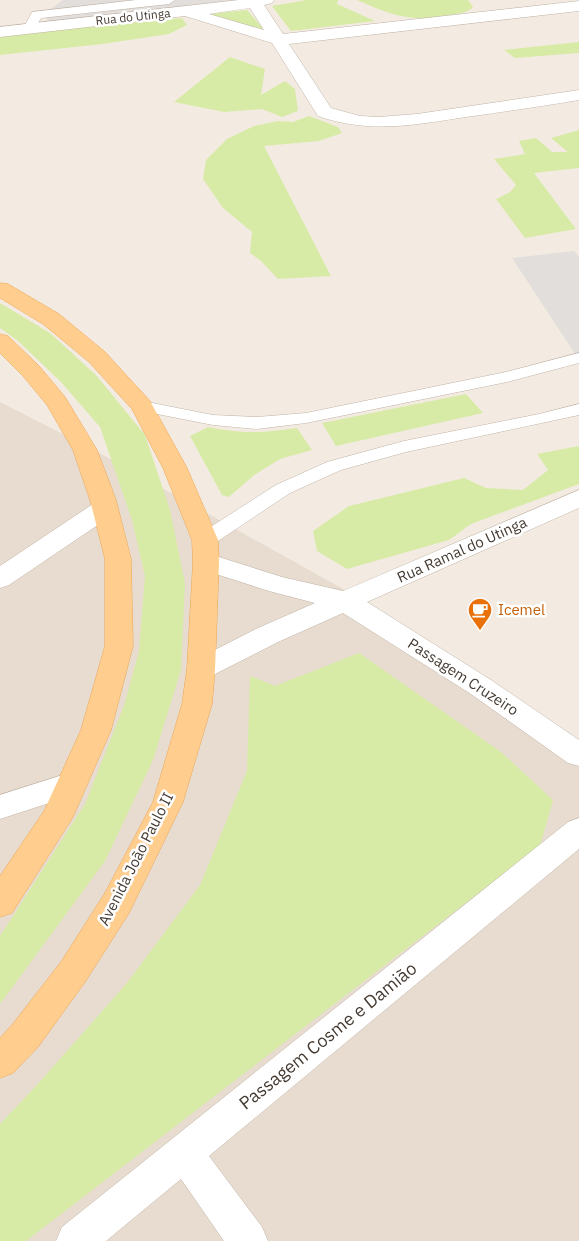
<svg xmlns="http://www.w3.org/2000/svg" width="579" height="1241" viewBox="0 0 579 1241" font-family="'IBM Plex Sans',sans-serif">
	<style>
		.residential { fill: #e7dccf }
		.green { fill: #d7eba6 }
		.parking { fill: #e2dedb }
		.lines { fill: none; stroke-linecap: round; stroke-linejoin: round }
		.lane-casing { stroke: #c1b4a7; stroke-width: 1 }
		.street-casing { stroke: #c1b4a7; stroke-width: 1 }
		.primary-casing { stroke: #eda755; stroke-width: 1 }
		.lane { fill: #fff; fill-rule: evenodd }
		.street { fill: #fff; fill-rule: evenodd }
		.primary { fill: #ffcd8e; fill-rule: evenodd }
		.labels { text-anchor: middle; stroke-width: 5; stroke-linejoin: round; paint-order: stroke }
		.far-street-label { font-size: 12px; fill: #443a32; stroke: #fff }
		.street-label { font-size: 15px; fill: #443a32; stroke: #fff }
		.food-label { font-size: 15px; fill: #c56008; stroke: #fff; text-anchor: start }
		.near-street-label { font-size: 18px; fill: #443a32; stroke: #fff }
	</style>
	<rect width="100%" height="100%" fill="#f3ebe2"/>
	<path class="residential" d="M 0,402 L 94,450 L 370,604 L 579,763 L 579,1241 L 0,1241 Z"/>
	<path class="green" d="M 307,0 L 338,0 L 337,4 L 375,21 L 291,31 L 272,6 Z
		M 357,0 L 468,0 L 473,7 C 468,13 459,13 452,15 C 412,23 393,16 357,0 Z
		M 247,10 L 266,32 L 207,14 Z
		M 182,18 L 187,25 L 169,34 L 102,44 L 0,55 L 0,35 Z
		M 579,42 L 579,53 L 515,58 L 504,50 Z
		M 230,57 L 265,69 L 261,95 L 285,81 L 295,89 L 298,111 L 282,117 L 262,109 L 224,112 L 174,102 Z
		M 309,116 L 338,127 L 342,133 L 319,141 L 264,146 L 331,276 L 278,279 L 261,261 L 250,253 L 252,232 L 223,208 L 203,179 L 206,160 L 227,139 L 254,126 L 278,121 L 293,122 Z
		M 579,130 L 579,168 L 534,173 L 576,229 L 525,238 L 496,199 L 510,192 L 516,185 L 494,159 L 525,154 L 519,141 L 536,138 L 552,152 L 568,152 L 551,138 Z
		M 0,303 L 50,333 L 96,375 L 145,435 L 170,510 L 185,584 L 181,670 L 153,760 L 105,861 L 0,1004 L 0,936 L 85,804 L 124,706 L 139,651 L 145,576 L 132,520 L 100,427 L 60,381 L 18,341 L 0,328 Z
		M 466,394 L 483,413 L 336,446 L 322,423 Z
		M 208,427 C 242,434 263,433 297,428 L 312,450 L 280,459 L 253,476 L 229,497 L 222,495 L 190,436 Z
		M 579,446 L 579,484 L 471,524 L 449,540 L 347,569 L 317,551 L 313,531 L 349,506 L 464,478 L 486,488 L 523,490 L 548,470 L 537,454 Z
		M 359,653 L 501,752 L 553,800 L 540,846 L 26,1241 L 0,1241 L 0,1124 L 37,1085 L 127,983 L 200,885 L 247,771 L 250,676 L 275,686 Z"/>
	<path class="parking" d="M 63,0 L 236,0 L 49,22 L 43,14 Z
		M 574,251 L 579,257 L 579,360 L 512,258 Z"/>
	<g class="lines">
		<defs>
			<path id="lane" d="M 136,0 L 175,0 L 169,4 L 41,18 L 33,32 L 29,33 L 23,29 L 32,12 Z
				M 579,353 L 579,363 L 507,382 L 306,423 L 257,429 L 213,425 L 142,411 L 136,410 L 133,406 L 136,402 L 142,401 L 213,415 L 257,417 L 306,413 L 506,372 Z
				M 579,404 L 579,415 L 406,452 L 341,470 L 290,493 L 212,545 L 205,547 L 198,545 L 195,540 L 198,535 L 276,485 L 327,462 L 404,441 L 539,414 Z"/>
			<path id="street" d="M 239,0 L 274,0 L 272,3 L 264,5 L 283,34 L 579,1 L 579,11 L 289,44 L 331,108 L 360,116 L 379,117 L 417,114 L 579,90 L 579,100 C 544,106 508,111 473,116 C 417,124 373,135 318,116 L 272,43 L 185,16 L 0,37 L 0,27 ZM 250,8 L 264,30 L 209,14 Z
				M 579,490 L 579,508 L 367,602 L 491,680 L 579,740 L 579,766 L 568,763 L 471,694 L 343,613 L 278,642 L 211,676 L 201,679 L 191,676 L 187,669 L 191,662 L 258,628 L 315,603 L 269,591 L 197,568 L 193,562 L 197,556 L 206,553 L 282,577 L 343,591 Z
				M 105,500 L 114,502 L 118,508 L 114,514 L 9,585 L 0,588 L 0,566 L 96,502 Z
				M 72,772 L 83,776 L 87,784 L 83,792 L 0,819 L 0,795 Z
				M 579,818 L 579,849 L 209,1156 L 262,1227 L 268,1241 L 224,1241 L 181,1179 L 106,1241 L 56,1241 L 62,1227 L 568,822 Z"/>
			<path id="primary" d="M 0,283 L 8,284 L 59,314 L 105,352 L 150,401 L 187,468 L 218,540 L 219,562 L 215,669 L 212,704 L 183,802 L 129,913 L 85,982 L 38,1047 L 13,1073 L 0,1078 L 0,1038 L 12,1025 L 61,962 L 105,893 L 153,802 L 182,704 L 187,669 L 193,562 L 192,540 L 163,468 L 132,409 L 89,362 L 43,324 L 0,298 Z
				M 0,334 L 8,336 L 39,366 L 65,397 L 97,450 L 116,500 L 131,559 L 133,646 L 111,730 L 73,817 L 12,913 L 0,917 L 0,876 L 44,811 L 81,730 L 105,646 L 105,559 L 90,500 L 73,450 L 47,405 L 23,376 L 0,353 Z"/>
		</defs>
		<use href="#lane" class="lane-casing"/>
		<use href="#street" class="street-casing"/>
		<use href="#primary" class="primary-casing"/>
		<use href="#lane" class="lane"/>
		<use href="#street" class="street"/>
		<use href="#primary" class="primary"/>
	</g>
	<defs>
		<symbol id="cafe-pin" viewBox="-11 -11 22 30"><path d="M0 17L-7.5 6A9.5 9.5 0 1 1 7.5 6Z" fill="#e8710a" stroke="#fff"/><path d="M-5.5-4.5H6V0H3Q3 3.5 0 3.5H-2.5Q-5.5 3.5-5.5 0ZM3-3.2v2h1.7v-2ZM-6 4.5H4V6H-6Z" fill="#fff"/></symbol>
	</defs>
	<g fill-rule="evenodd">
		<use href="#cafe-pin" x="466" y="596" width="28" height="38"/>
	</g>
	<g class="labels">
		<g class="far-street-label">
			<text transform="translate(133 17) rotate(-6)" y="4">Rua do Utinga</text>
		</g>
		<g class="street-label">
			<text transform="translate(462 550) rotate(-24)" y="5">Rua Ramal do Utinga</text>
			<text transform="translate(463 677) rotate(33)" y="5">Passagem Cruzeiro</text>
			<text transform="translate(136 859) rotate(-63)" y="5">Avenida João Paulo II</text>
		</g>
		<g class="food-label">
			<text x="498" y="615">Icemel</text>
		</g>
		<g class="near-street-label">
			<text transform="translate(328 1036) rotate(-39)" y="6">Passagem Cosme e Damião</text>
		</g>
	</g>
</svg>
